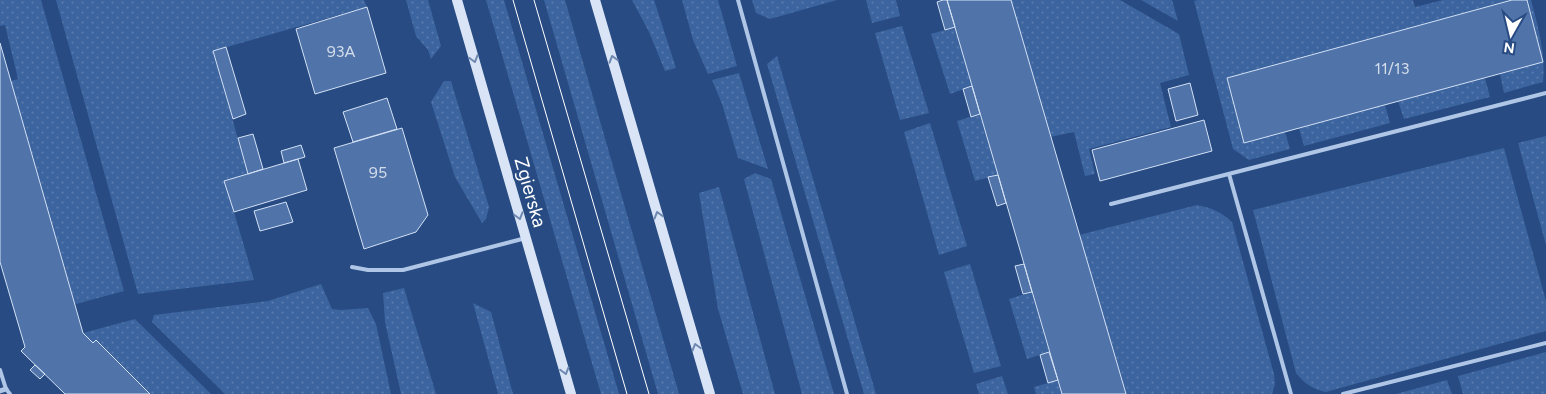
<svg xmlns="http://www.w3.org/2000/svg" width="1546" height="394" viewBox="0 0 1546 394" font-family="Figtree,sans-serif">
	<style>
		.grass { fill: url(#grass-dots) }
		.building { fill: #5074aa; stroke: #d3e1f5 }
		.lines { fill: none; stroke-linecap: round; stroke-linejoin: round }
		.lane { stroke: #b0c6e6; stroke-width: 4 }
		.street { stroke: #b0c6e6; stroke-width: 5 }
		.secondary { stroke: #d9e4f6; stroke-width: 10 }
		.tram { stroke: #fff; stroke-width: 1 }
		.oneway { stroke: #6e88b0 }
		.labels { text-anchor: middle; stroke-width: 4.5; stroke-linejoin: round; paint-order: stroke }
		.number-label { font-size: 16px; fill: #d3dcea }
		.street-label { font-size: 19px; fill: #fff; stroke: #274b82 }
	</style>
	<defs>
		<pattern id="grass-dots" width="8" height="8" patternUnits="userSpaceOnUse" patternTransform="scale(1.25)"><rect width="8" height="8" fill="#3c649f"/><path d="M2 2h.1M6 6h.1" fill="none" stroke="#597bad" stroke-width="1.8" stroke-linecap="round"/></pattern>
	</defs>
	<rect width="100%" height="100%" fill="#274b82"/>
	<path class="grass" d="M 0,0 L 41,0 L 124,291 L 76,304 L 74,302 L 11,81 L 18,79 L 5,25 L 0,26 Z
		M 56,0 L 364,0 L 367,7 L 213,51 L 248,174 L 234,212 L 254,280 L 138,294 Z
		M 406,0 L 428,0 L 441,46 L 431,59 L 428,50 L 416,36 Z
		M 486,0 L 504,0 L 619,394 L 601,394 Z
		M 544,0 L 565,0 L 679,394 L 658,394 Z
		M 632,0 L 654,0 L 676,68 L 665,71 L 649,32 Z
		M 682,0 L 718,0 L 737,66 L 708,74 L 693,40 Z
		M 752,0 L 837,0 L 770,19 L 756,13 Z
		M 866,0 L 896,0 L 900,16 L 872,23 Z
		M 1011,0 L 1120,0 L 1179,34 L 1189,75 L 1160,83 L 1171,127 L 1089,149 L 1095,174 L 1085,176 L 1074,132 L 1050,137 Z
		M 1141,0 L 1172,0 L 1178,21 Z
		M 1198,0 L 1413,0 L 1415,7 L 1443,0 L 1512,0 L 1227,78 L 1244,143 L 1285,132 L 1290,149 L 1249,160 L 1233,149 L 1194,1 Z
		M 1527,0 L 1531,0 C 1538,26 1546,56 1543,82 L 1504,93 L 1500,74 L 1543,62 Z
		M 902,26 L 929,113 L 900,120 L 875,33 Z
		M 955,27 L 972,86 L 950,94 L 931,34 Z
		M 777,56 L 876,394 L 864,394 L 767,64 Z
		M 739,73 L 768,169 L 738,158 L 722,104 L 712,80 Z
		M 1485,78 L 1490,97 L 1404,119 L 1398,101 Z
		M 444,81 L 451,81 L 489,207 L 486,219 L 482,223 L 455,177 L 431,102 Z
		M 1385,105 L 1390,123 L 1304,146 L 1299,128 Z
		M 980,114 L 998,175 L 975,181 L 957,121 Z
		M 930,123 L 967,246 L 939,255 L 904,132 Z
		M 1546,136 L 1546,245 L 1518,143 Z
		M 1504,148 L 1546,301 L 1546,331 L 1326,392 C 1312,389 1305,384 1296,373 L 1253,210 Z
		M 755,173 L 771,179 L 834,394 L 802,394 L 744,179 Z
		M 719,187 L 775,394 L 743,394 L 718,309 L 699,193 Z
		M 1197,205 C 1212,208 1221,212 1232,222 L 1274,374 L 1275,384 L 1272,394 L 1126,394 L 1079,235 Z
		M 970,264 L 1001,366 L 974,373 L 944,272 Z
		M 321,284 L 332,309 L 341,310 L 368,308 L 376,324 L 391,394 L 225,394 L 152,322 L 154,315 L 268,301 Z
		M 404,288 L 436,394 L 401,394 L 385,322 L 383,293 Z
		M 1032,292 L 1049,352 L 1027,359 L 1009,299 Z
		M 473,303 L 491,312 L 513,394 L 498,394 Z
		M 135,319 L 211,394 L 150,394 L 96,340 L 93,343 L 83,333 Z
		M 1546,352 L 1546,394 L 1463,394 L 1458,376 Z
		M 1002,376 L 1008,394 L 979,394 L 976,384 Z
		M 1058,380 L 1062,394 L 1036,394 L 1034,387 Z
		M 1447,380 L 1452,394 L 1396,394 Z"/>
	<path class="building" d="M 943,0 L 947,0 L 955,27 L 945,30 L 937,2 Z
		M 947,0 L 1011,0 L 1126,394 L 1062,394 Z
		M 1512,0 L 1527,0 L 1543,62 L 1244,143 L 1227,78 Z
		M 367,7 L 386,73 L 315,94 L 296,29 Z
		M 0,43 L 83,333 L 93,343 L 96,340 L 150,394 L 65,394 L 21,351 L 25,347 L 0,262 Z
		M 226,47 L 246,114 L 233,119 L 213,51 Z
		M 1190,83 L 1198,115 L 1176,121 L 1168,89 Z
		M 972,86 L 980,114 L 971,117 L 963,89 Z
		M 387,98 L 397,129 L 353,142 L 343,112 Z
		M 1204,120 L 1212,151 L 1100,181 L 1092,150 Z
		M 402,128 L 428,215 L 416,232 L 364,249 L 334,148 Z
		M 253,134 L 263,169 L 248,174 L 238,138 Z
		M 301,145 L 305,157 L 284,163 L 281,151 Z
		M 298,159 L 307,190 L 234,212 L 224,181 Z
		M 998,175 L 1006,203 L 997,206 L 988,177 Z
		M 286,202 L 293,222 L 260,231 L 254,211 Z
		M 1024,264 L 1032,292 L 1023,294 L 1015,266 Z
		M 1049,352 L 1058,380 L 1048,383 L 1040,355 Z
		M 35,365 L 45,374 L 40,379 L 30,370 Z"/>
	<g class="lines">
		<path class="lane" d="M 738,0 L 847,394
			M 1229,174 L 1291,394
			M 1111,204 L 1546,93
			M 352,267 L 368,270 L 403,270 L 526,238
			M 0,370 L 6,389 L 10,394
			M 1343,394 L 1546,343"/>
		<path class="street" d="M 0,391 L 6,389"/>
		<path class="secondary" d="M 457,0 L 571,394
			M 595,0 L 710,394"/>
		<path class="tram" d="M 513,0 L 627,394
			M 534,0 L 649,394"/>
	</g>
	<defs><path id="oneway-chevron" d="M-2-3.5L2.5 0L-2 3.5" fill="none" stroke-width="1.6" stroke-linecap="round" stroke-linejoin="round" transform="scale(1.25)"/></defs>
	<g class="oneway">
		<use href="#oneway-chevron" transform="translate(474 59) rotate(74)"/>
		<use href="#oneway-chevron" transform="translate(613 59) rotate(-106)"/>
		<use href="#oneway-chevron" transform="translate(658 215) rotate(-106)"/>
		<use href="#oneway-chevron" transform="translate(519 216) rotate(74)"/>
		<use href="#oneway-chevron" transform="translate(696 347) rotate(-106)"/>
		<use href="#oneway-chevron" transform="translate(565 371) rotate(74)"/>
	</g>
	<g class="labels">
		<g class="number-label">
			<text x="341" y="57">93A</text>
			<text x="1392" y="74">11/13</text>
			<text x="378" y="178">95</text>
		</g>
		<g class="street-label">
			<text transform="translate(531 192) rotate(74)" y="7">Zgierska</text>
		</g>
	</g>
	<g transform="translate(1511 35) rotate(188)" stroke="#274b82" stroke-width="4" paint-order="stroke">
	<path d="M0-4L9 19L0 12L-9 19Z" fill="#ffffff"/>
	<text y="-8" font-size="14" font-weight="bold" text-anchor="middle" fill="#ffffff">N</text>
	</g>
</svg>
